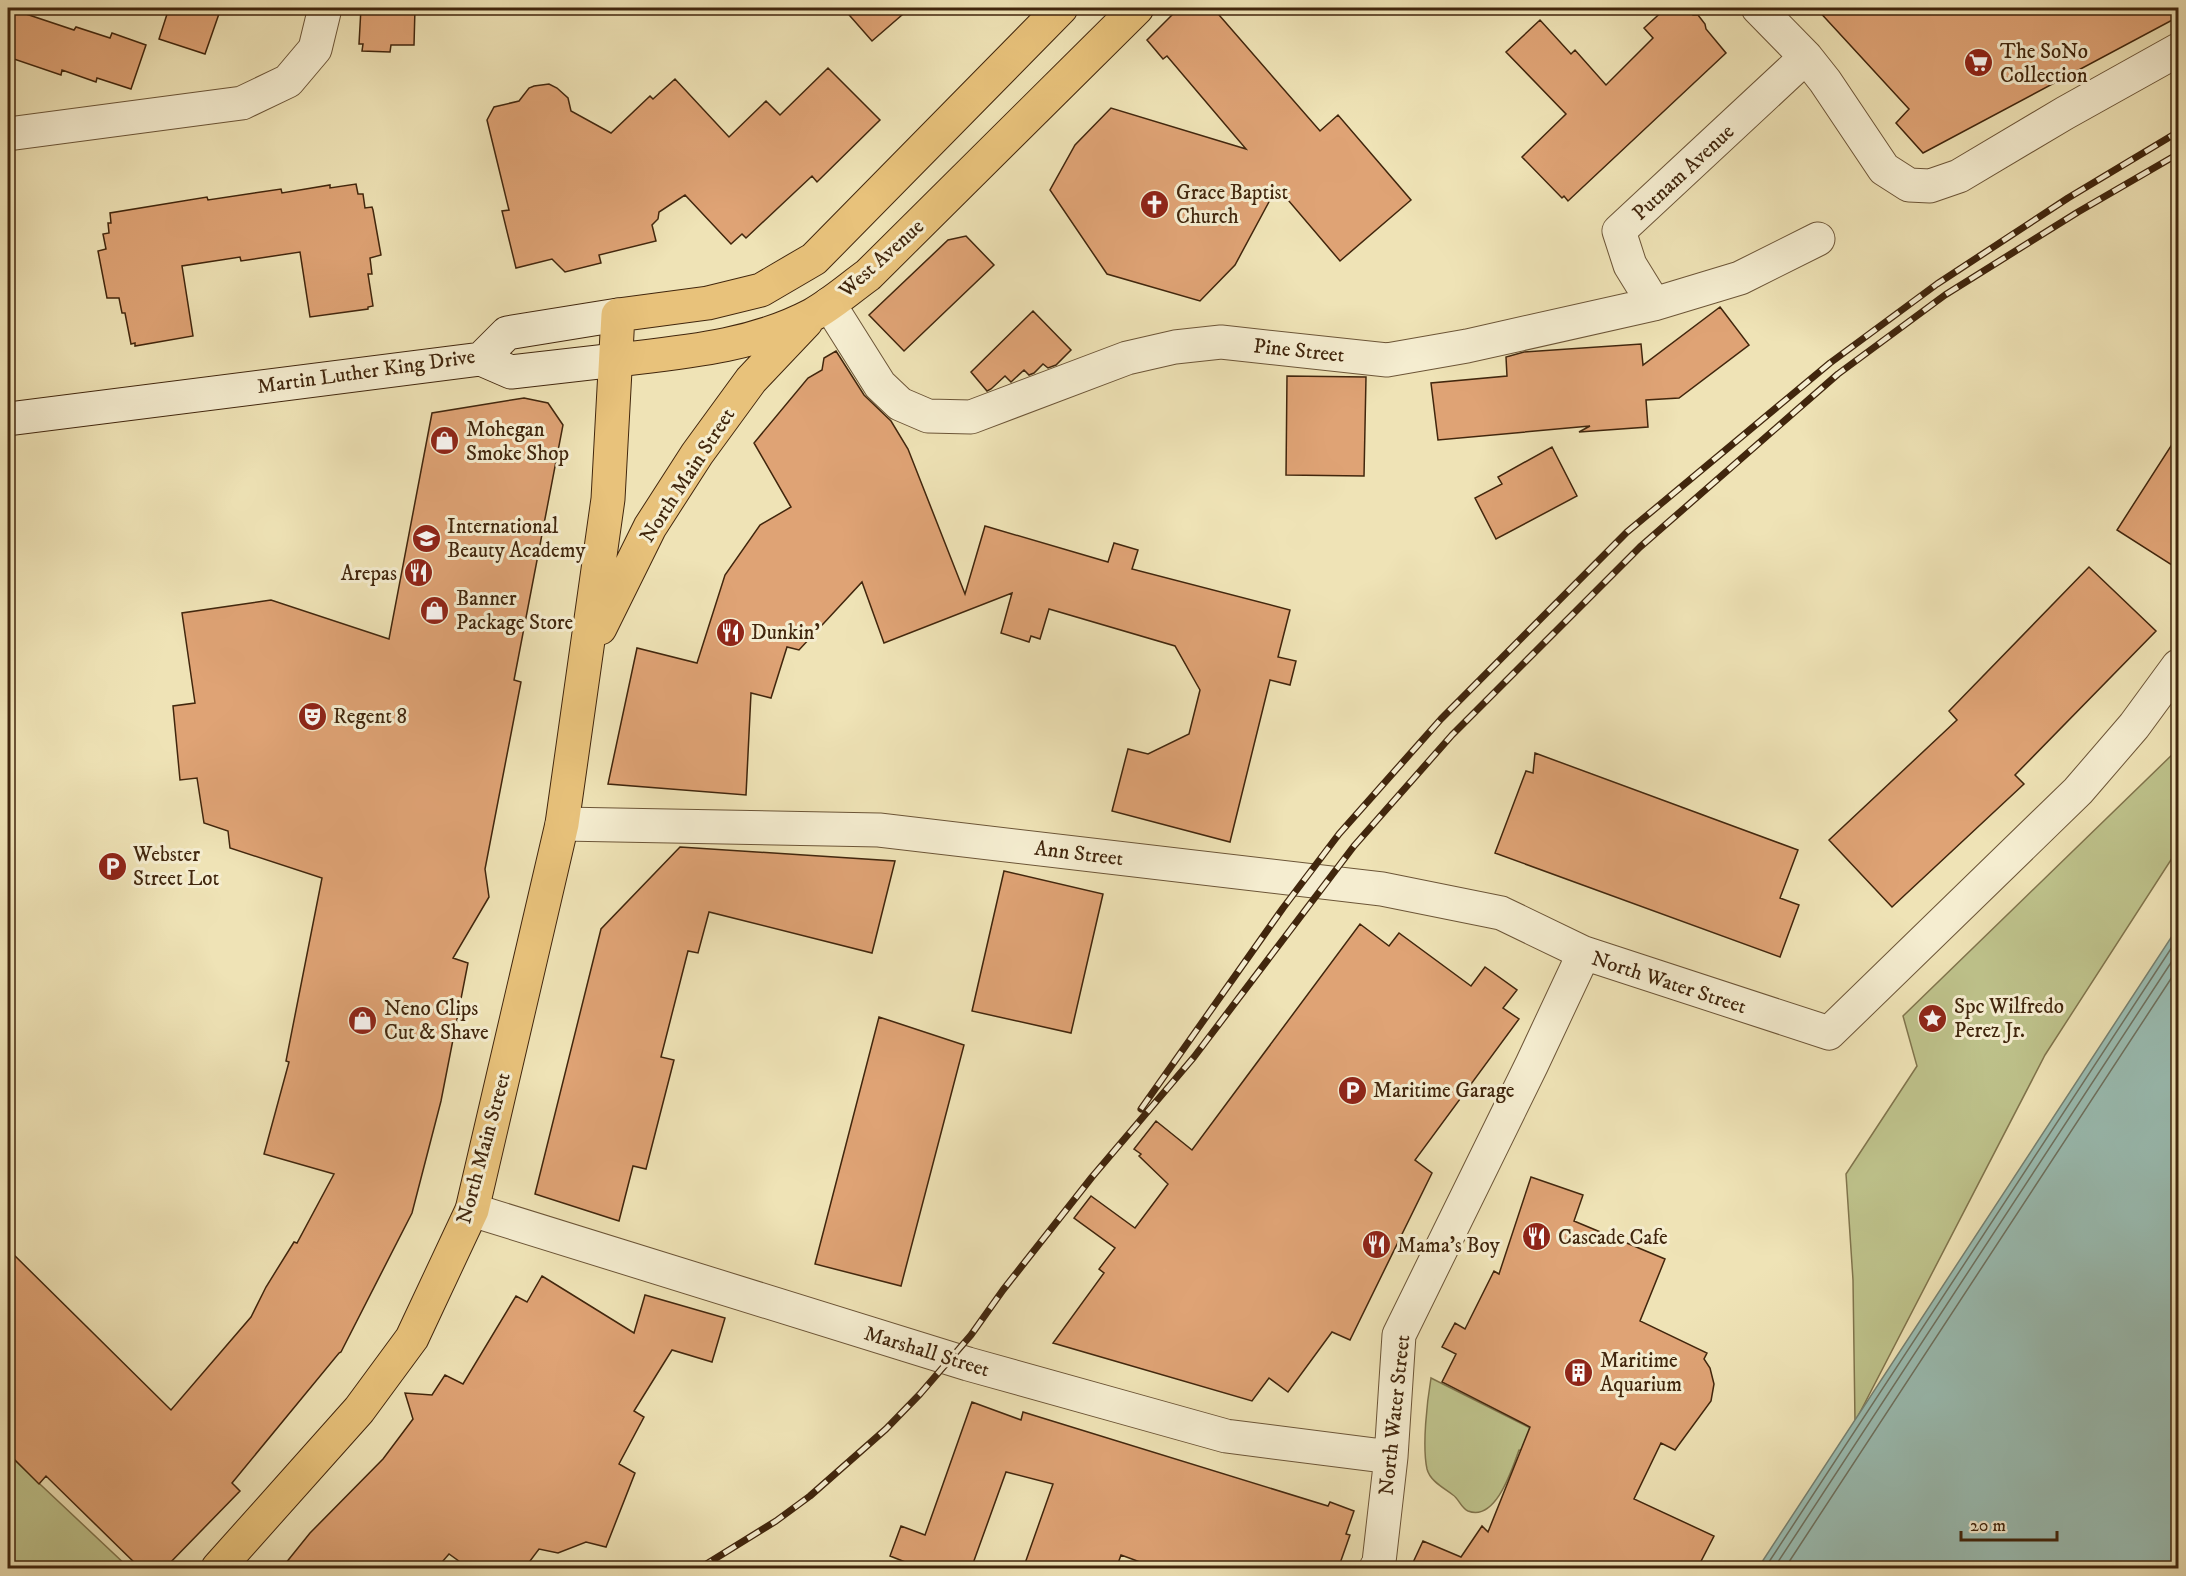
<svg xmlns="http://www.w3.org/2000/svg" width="2186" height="1576" viewBox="0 0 2186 1576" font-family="'IM FELL DW Pica',serif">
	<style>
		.green { fill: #bec28b; stroke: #80744c; stroke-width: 1.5 }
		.water { fill: #9abdb3; stroke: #768171; stroke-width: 1.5 }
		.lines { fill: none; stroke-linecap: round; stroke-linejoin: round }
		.shore { stroke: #6e7260; stroke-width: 1.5 }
		.building { fill: #dfa375; stroke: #41260d; stroke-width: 1.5 }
		.street-casing { stroke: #6c5537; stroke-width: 35 }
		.secondary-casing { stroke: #41260d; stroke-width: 35 }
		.primary-casing { stroke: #41260d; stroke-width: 35 }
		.street { stroke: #f5edd0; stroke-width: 33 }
		.secondary { stroke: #f5edd0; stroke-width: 33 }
		.primary { stroke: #e8c27b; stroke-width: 33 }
		.rail-casing { stroke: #41260d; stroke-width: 7 }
		.rail { stroke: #f5edd0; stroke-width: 4.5; stroke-dasharray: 14; stroke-linecap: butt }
		.labels { text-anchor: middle; stroke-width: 6; stroke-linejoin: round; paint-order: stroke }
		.poi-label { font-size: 21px; fill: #41260d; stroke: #f5edd0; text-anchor: start }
		.street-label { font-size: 21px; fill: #41260d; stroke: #f5edd0 }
	</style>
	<rect width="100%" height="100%" fill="#efe3b6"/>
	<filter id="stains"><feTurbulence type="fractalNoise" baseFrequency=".00333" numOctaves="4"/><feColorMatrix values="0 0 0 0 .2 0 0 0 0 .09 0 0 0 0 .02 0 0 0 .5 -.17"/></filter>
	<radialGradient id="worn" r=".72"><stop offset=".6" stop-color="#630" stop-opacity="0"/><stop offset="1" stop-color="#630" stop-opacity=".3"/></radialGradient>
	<path class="green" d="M 2178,749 L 2178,849 L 2045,1055 L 1855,1422 L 1853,1280 L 1846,1174 L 1917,1066 L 1903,1016 Z
		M 1431,1378 L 1532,1429 L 1525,1451 L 1519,1450 C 1512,1469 1496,1522 1468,1511 C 1461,1508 1459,1499 1453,1495 C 1444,1488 1430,1481 1427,1469 C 1422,1446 1427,1402 1431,1378 Z
		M 8,1454 L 129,1568 L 8,1568 Z"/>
	<path class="water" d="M 2178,927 L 2178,1568 L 1758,1568 Z"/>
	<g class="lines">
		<path class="shore" d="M 1765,1568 L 2178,938
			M 1774,1568 L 2178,952
			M 1785,1568 L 2178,968"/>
	</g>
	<path class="building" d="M 8,8 L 74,30 L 76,27 L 110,38 L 112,33 L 146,45 L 131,89 L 97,78 L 96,82 L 62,70 L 61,75 L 8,57 Z
		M 169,8 L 221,8 L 205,54 L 159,39 Z
		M 361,8 L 415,8 L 414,45 L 391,45 L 390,52 L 362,51 L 363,44 L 359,44 Z
		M 843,8 L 910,8 L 872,41 Z
		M 1179,8 L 1213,8 L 1320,131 L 1338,115 L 1411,200 L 1340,261 L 1277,187 L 1235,265 L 1200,301 L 1107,274 L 1050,190 L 1075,145 L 1111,108 L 1246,149 L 1167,56 L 1163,59 L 1147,40 Z
		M 1666,8 L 1685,8 L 1693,15 L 1698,15 L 1705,24 L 1706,29 L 1726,53 L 1568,201 L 1564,196 L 1562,198 L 1522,157 L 1566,114 L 1506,52 L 1540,20 L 1571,54 L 1575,50 L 1606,85 L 1653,38 L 1644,28 Z
		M 1816,8 L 2178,8 L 2178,17 L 1923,153 L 1896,123 L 1909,109 Z
		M 828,68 L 880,120 L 817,182 L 812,176 L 746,238 L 742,234 L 731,244 L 685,195 L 659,212 L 658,219 L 652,225 L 656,241 L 599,255 L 601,263 L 565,272 L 552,259 L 516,268 L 502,211 L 509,210 L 487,120 L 494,107 L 519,101 L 529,88 L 534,86 L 549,84 L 557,88 L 568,98 L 571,111 L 611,133 L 650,96 L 653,99 L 675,79 L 729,137 L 766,101 L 780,115 Z
		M 356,184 L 358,194 L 363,194 L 365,208 L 372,207 L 373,210 L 381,255 L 370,258 L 372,274 L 368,274 L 373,306 L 368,307 L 368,309 L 310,317 L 300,252 L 241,261 L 240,257 L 182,266 L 193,336 L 135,346 L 135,343 L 131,344 L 125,313 L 122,313 L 119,298 L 107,298 L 98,251 L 106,249 L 103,234 L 109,233 L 108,223 L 111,223 L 110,213 L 207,197 L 208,200 L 281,189 L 282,193 L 330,185 L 330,188 Z
		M 966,236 L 994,265 L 904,351 L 869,315 L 948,240 Z
		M 1720,307 L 1749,345 L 1679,398 L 1646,400 L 1648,427 L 1579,432 L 1590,426 L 1438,440 L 1431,383 L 1507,376 L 1506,357 L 1524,352 L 1641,344 L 1643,365 Z
		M 1033,311 L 1071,350 L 1056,365 L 1048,368 L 1043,364 L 1034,373 L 1029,375 L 1024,370 L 1011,382 L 1005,376 L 991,389 L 987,391 L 971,372 Z
		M 836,351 L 864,395 L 891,421 L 908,449 L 965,594 L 985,526 L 1108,562 L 1114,543 L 1138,550 L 1132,569 L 1290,610 L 1278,657 L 1296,661 L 1290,685 L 1270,680 L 1230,842 L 1112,811 L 1128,749 L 1148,754 L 1189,734 L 1200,690 L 1175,646 L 1049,609 L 1040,639 L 1031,636 L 1029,642 L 1001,633 L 1012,593 L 884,643 L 862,582 L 799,650 L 787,647 L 771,698 L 751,693 L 746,795 L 608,784 L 637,648 L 697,663 L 725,575 L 760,525 L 791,507 L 754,443 L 808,378 L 822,370 L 824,358 Z
		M 1287,376 L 1366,377 L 1364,476 L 1286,475 Z
		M 524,398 L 548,403 L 563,425 L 514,680 L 521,682 L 485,869 L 489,897 L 453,958 L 468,963 L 441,1101 L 412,1213 L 341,1352 L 339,1353 L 232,1483 L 240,1491 L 164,1569 L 141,1569 L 46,1476 L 39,1484 L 8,1453 L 8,1249 L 171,1410 L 251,1317 L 266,1287 L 294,1242 L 297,1243 L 334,1174 L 264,1154 L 289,1062 L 286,1061 L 322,878 L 230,848 L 228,831 L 204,823 L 197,778 L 180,780 L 173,706 L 195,703 L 182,613 L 271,600 L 389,639 L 432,413 Z
		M 2178,435 L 2178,569 L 2117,530 Z
		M 1552,447 L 1577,496 L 1496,539 L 1475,498 L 1502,484 L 1498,477 Z
		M 2089,567 L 2156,631 L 2015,775 L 2024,784 L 1892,907 L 1829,840 L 1957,720 L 1949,711 Z
		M 1535,753 L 1798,850 L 1780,898 L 1799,905 L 1780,957 L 1495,853 L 1526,771 L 1533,773 Z
		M 680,847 L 895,861 L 872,953 L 709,912 L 698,953 L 688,951 L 661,1057 L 674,1060 L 646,1169 L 633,1166 L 619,1221 L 535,1194 L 601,929 Z
		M 1004,871 L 1103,894 L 1071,1033 L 972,1011 Z
		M 1360,924 L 1389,946 L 1399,933 L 1471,986 L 1485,967 L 1517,990 L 1503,1008 L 1519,1019 L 1415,1160 L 1432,1173 L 1350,1340 L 1332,1332 L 1288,1392 L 1269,1378 L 1252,1401 L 1053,1343 L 1104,1273 L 1099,1269 L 1115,1248 L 1074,1218 L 1091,1196 L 1135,1228 L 1168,1184 L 1139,1156 L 1141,1154 L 1134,1149 L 1156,1121 L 1192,1150 Z
		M 879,1017 L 964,1045 L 901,1286 L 815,1264 Z
		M 1531,1177 L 1583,1195 L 1574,1221 L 1665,1259 L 1640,1321 L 1707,1353 L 1704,1359 L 1710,1368 L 1714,1384 L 1711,1401 L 1675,1450 L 1661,1443 L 1634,1499 L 1714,1536 L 1697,1569 L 1410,1569 L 1423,1541 L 1461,1557 L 1482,1526 L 1488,1532 L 1530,1427 L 1442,1382 L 1456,1354 L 1442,1347 L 1455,1323 L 1465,1329 L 1494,1271 L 1499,1274 Z
		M 542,1276 L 634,1333 L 645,1295 L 725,1318 L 712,1362 L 672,1350 L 634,1411 L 644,1417 L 619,1464 L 635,1473 L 606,1547 L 586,1542 L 558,1553 L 539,1549 L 524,1569 L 470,1569 L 449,1554 L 436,1569 L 281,1569 L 310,1533 L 383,1459 L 413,1419 L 405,1393 L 432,1395 L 445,1375 L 463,1384 L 516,1296 L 527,1302 Z
		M 972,1402 L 1021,1420 L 1023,1412 L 1328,1506 L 1330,1502 L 1354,1511 L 1346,1534 L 1350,1535 L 1338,1569 L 1159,1569 L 1121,1555 L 1116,1569 L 1095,1569 L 1075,1562 L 1072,1569 L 1023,1569 L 1053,1484 L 1006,1472 L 971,1569 L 923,1569 L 890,1556 L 901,1526 L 925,1535 Z"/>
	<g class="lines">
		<defs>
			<path id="street" d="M 1758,8 L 1806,57 L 1825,81 L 1884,169 L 1909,185 L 1930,186 L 1959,176 L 2065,113 L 2178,50
				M 8,134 L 242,103 L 288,81 L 315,49 L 325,8
				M 829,304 L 880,385 L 900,404 L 928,416 L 971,417 L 1127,358 L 1175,347 L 1221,342 L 1387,360 L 1467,346 L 1654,304 L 1740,278 L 1818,239
				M 1654,304 L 1630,265 L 1619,231 L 1806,57
				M 562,824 L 879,830 L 1382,889 L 1501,913 L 1584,953 L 1829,1033 L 2078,791 L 2134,726 L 2178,666
				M 472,1210 L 968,1364 L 1226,1436 L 1391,1457
				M 1376,1568 L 1379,1562 L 1391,1457 L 1399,1335 L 1532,1064 L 1584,953"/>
			<path id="secondary" d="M 481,359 L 511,372 L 616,360
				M 8,419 L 481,359 L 507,333 L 618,315"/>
			<path id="primary" d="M 616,360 C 684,352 751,347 812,315 C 832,304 850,288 868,275 L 1137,8
				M 600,628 L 650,527 L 697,454 L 751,380 L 806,322
				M 218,1568 L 359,1410 L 412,1338 L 472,1210 L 562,824 L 608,499 L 618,315 L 708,303 L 761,290 L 814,259 L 1061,8"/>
		</defs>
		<use href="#street" class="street-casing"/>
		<use href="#secondary" class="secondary-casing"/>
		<use href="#primary" class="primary-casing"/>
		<use href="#street" class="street"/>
		<use href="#secondary" class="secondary"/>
		<use href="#primary" class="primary"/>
		<defs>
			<path id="rail" d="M 1141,1109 L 1283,908 L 1339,834 L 1441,719 L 1627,532 L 1830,363 L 1937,284 L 2068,198 L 2178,132
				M 700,1568 L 776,1521 L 810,1496 L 886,1429 L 920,1394 L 971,1335 L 1003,1290 L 1092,1177 L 1194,1057 L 1354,846 L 1452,735 L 1640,547 L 1838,374 L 1945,295 L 2078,212 L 2178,154"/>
		</defs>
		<use href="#rail" class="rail-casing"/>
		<use href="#rail" class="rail"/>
	</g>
	<defs>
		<symbol id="supermarket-disc" viewBox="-11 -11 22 22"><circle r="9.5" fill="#8f2418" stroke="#f5edd0"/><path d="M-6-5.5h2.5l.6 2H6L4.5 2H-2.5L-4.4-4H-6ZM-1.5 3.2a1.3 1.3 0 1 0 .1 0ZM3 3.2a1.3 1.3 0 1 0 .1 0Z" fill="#fff"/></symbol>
		<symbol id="church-disc" viewBox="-11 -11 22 22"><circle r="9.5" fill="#8f2418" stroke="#f5edd0"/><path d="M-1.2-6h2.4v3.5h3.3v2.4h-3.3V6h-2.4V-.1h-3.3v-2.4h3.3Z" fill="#fff"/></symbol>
		<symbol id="shop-disc" viewBox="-11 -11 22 22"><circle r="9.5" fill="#8f2418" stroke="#f5edd0"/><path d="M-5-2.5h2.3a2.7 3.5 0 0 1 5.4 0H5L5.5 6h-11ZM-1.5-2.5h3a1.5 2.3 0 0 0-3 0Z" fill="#fff"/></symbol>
		<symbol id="school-disc" viewBox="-11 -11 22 22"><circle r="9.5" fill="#8f2418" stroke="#f5edd0"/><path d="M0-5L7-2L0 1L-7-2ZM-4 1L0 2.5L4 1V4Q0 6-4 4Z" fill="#fff"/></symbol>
		<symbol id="restaurant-disc" viewBox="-11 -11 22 22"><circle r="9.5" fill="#8f2418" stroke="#f5edd0"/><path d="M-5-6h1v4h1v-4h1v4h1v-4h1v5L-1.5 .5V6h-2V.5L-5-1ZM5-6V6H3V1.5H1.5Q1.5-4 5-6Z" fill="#fff"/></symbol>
		<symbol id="theatre-disc" viewBox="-11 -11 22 22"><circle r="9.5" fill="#8f2418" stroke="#f5edd0"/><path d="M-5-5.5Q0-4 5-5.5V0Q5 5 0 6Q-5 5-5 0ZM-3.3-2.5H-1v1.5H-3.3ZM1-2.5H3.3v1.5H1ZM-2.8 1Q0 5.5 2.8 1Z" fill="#fff"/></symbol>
		<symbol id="parking-disc" viewBox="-11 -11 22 22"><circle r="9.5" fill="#8f2418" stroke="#f5edd0"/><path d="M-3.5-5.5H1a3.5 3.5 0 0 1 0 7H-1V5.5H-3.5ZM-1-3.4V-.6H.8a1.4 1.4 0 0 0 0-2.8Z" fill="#fff"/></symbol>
		<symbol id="sight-disc" viewBox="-11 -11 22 22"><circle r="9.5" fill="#8f2418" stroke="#f5edd0"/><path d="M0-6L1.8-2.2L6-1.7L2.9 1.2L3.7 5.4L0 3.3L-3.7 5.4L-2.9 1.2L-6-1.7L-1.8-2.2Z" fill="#fff"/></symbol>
		<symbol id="building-disc" viewBox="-11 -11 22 22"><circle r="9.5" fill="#8f2418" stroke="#f5edd0"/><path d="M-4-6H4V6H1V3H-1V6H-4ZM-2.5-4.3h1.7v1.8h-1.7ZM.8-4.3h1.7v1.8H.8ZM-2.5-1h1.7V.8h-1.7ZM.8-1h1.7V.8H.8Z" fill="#fff"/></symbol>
	</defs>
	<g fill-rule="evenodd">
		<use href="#supermarket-disc" x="1962" y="46" width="33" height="33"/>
		<use href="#church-disc" x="1138" y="188" width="33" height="33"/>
		<use href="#shop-disc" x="428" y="424" width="33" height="33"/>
		<use href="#school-disc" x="410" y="522" width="33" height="33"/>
		<use href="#restaurant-disc" x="402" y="556" width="33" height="33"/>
		<use href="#shop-disc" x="418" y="594" width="33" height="33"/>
		<use href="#restaurant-disc" x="714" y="616" width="33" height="33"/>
		<use href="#theatre-disc" x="296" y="700" width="33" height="33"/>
		<use href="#parking-disc" x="96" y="850" width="33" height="33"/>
		<use href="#sight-disc" x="1916" y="1002" width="33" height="33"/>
		<use href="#shop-disc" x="346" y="1004" width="33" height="33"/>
		<use href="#parking-disc" x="1336" y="1074" width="33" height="33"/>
		<use href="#restaurant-disc" x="1520" y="1220" width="33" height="33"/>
		<use href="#restaurant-disc" x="1360" y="1228" width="33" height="33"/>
		<use href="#building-disc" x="1562" y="1356" width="33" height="33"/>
	</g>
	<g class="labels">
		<g class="poi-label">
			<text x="2000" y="58">The SoNo<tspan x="2000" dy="24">Collection</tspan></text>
			<text x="1176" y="199">Grace Baptist<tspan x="1176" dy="24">Church</tspan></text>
			<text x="466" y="436">Mohegan<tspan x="466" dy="24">Smoke Shop</tspan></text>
			<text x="447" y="533">International<tspan x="447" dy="24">Beauty Academy</tspan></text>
			<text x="397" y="580" text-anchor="end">Arepas</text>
			<text x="456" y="605">Banner<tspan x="456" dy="24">Package Store</tspan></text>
			<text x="751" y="639">Dunkin'</text>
			<text x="333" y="723">Regent 8</text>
			<text x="133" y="861">Webster<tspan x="133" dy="24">Street Lot</tspan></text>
			<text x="1954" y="1013">Spc Wilfredo<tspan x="1954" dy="24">Perez Jr.</tspan></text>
			<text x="384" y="1015">Neno Clips<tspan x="384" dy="24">Cut &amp; Shave</tspan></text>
			<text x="1373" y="1097">Maritime Garage</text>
			<text x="1558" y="1244">Cascade Cafe</text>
			<text x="1397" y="1252">Mama's Boy</text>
			<text x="1600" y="1367">Maritime<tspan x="1600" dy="24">Aquarium</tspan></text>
		</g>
		<g class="street-label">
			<text transform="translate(1683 172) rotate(-43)" y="7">Putnam Avenue</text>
			<text transform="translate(881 258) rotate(-42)" y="7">West Avenue</text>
			<text transform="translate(1299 350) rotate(6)" y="7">Pine Street</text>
			<text transform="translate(366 371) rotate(-8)" y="7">Martin Luther King Drive</text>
			<text transform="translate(687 475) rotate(-57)" y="7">North Main Street</text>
			<text transform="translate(1079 853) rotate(7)" y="7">Ann Street</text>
			<text transform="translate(1669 982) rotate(18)" y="7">North Water Street</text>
			<text transform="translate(483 1148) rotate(-75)" y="7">North Main Street</text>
			<text transform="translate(927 1351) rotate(17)" y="7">Marshall Street</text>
			<text transform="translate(1394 1415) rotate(-84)" y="7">North Water Street</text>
		</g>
	</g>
	<rect width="2186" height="1576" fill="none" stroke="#efe3b6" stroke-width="30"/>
	<rect x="9" y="9" width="2168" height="1558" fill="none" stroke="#41260d" stroke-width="3"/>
	<rect x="15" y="15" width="2156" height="1546" fill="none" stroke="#41260d" stroke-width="1.5"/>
	<path d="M1961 1531v9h96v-9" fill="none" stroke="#41260d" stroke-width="3"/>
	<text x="1970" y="1531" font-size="18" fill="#41260d" stroke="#f5edd0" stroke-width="4.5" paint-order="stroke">20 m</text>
	<rect width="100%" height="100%" filter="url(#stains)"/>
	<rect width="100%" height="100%" fill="url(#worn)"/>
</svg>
